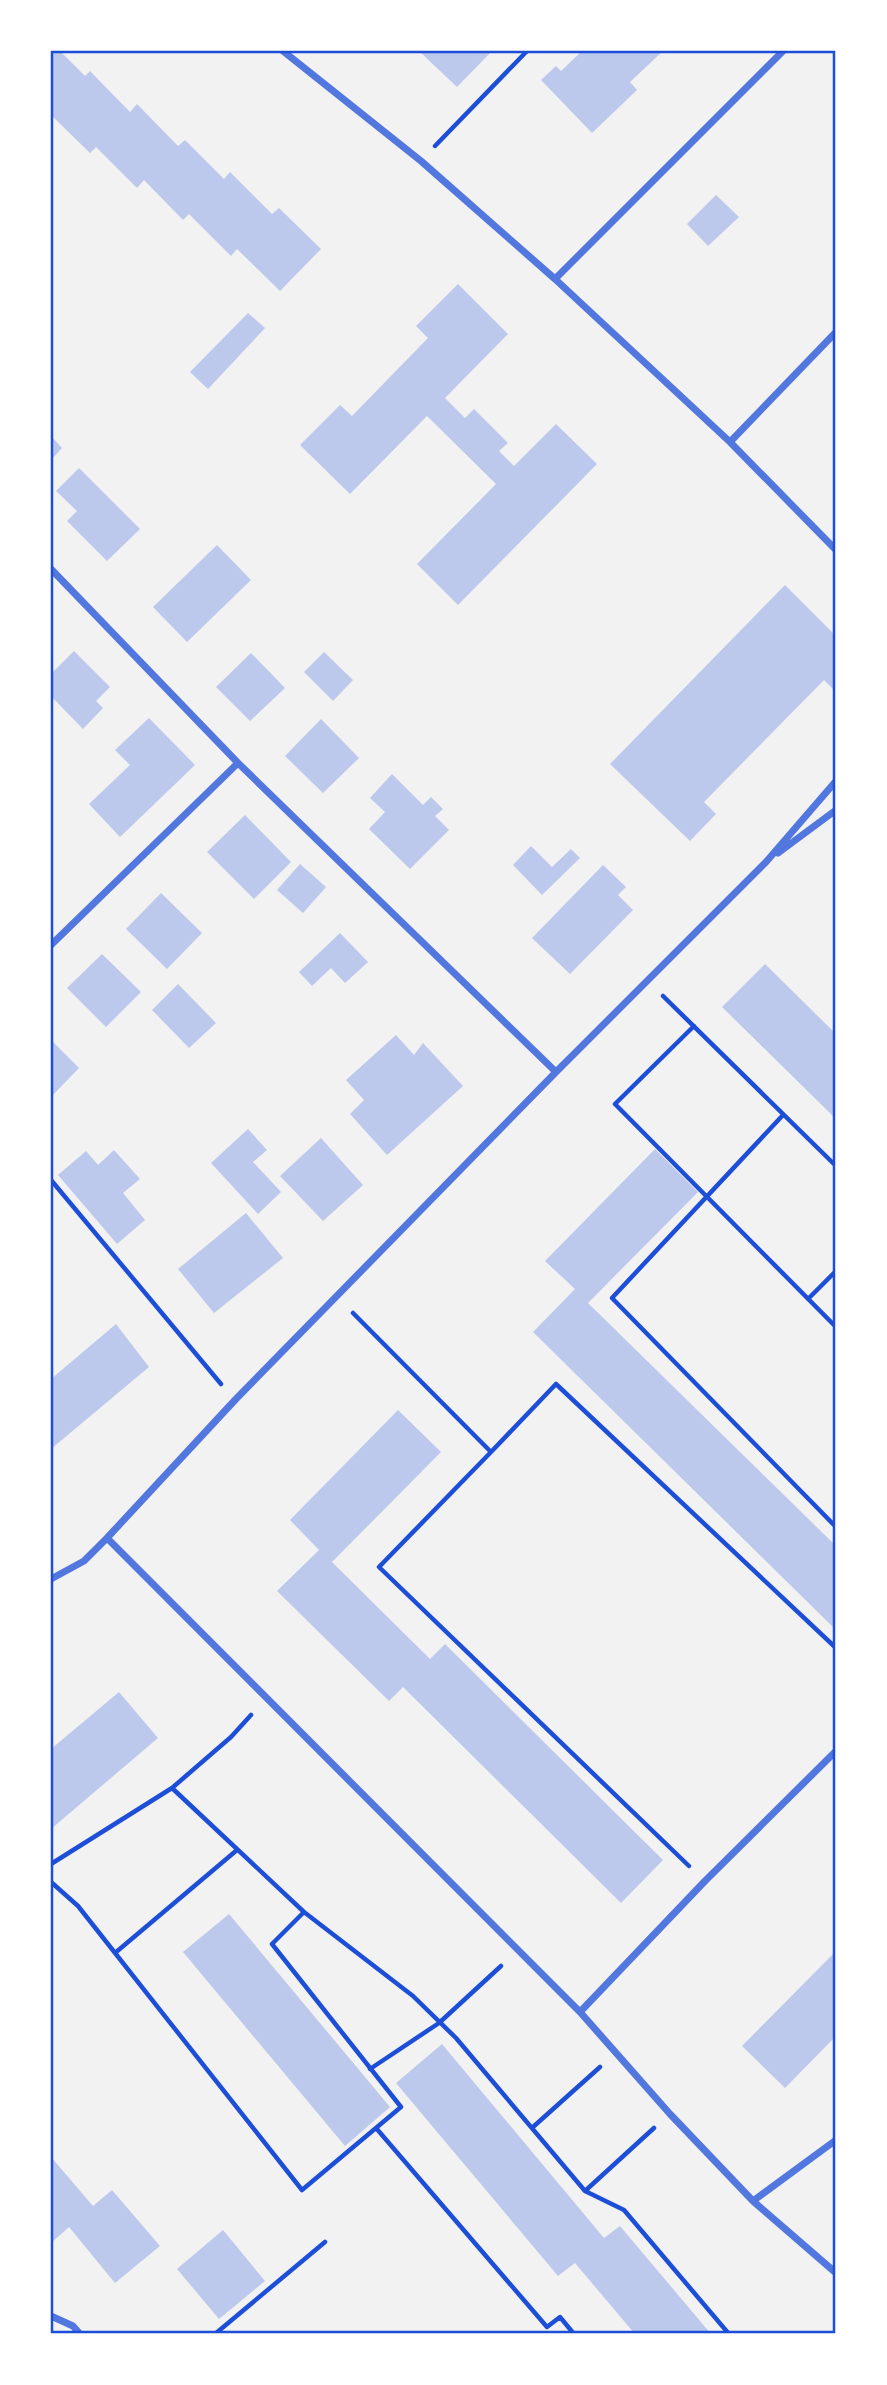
<svg xmlns="http://www.w3.org/2000/svg" width="887" height="2385" viewBox="0 0 887 2385" font-family="Manrope,sans-serif">
	<style>
		.building { fill: #bdc9ec }
		.lines { fill: none; stroke-linecap: round; stroke-linejoin: round }
		.path { stroke: #1d4ed8; stroke-width: 4.5 }
		.minor { stroke: #5277de; stroke-width: 7 }
		.neatline { fill: none; stroke: #1d4ed8; stroke-width: 2.5 }
	</style>
	<rect width="100%" height="100%" fill="#f2f2f2"/>
	<path class="building" d="M 51,51 L 60,51 L 85,76 L 90,71 L 130,112 L 137,104 L 178,146 L 185,140 L 224,179 L 230,172 L 272,214 L 279,208 L 321,249 L 280,291 L 237,249 L 231,256 L 189,214 L 183,220 L 144,180 L 137,188 L 96,147 L 90,153 L 51,115 Z
		M 419,51 L 492,51 L 457,87 Z
		M 582,51 L 663,51 L 630,82 L 637,90 L 592,133 L 541,80 L 556,66 L 561,71 Z
		M 716,195 L 739,217 L 708,246 L 687,224 Z
		M 458,284 L 508,334 L 445,398 L 465,418 L 474,409 L 508,443 L 499,451 L 514,466 L 556,424 L 597,464 L 458,605 L 417,564 L 496,484 L 427,416 L 350,494 L 300,445 L 340,405 L 352,416 L 428,338 L 416,326 Z
		M 248,313 L 265,328 L 208,389 L 190,372 Z
		M 51,436 L 62,448 L 51,460 Z
		M 79,468 L 140,529 L 107,561 L 67,521 L 77,511 L 56,491 Z
		M 217,545 L 251,580 L 187,642 L 153,607 Z
		M 785,585 L 836,636 L 836,692 L 824,680 L 704,802 L 716,814 L 690,841 L 610,764 Z
		M 74,651 L 110,687 L 96,701 L 103,708 L 83,729 L 51,696 L 51,674 Z
		M 324,652 L 353,680 L 333,701 L 304,672 Z
		M 251,653 L 285,688 L 250,721 L 216,687 Z
		M 149,718 L 195,765 L 120,837 L 89,804 L 130,765 L 115,750 Z
		M 321,719 L 359,758 L 323,793 L 285,756 Z
		M 392,774 L 423,805 L 431,797 L 443,809 L 435,816 L 449,830 L 410,869 L 369,829 L 385,812 L 370,798 Z
		M 245,815 L 291,862 L 254,899 L 207,852 Z
		M 531,846 L 552,867 L 571,849 L 580,858 L 542,895 L 513,865 Z
		M 300,864 L 326,887 L 303,913 L 277,890 Z
		M 603,865 L 626,887 L 618,895 L 633,910 L 570,974 L 532,938 Z
		M 161,893 L 202,933 L 167,969 L 126,929 Z
		M 340,933 L 368,962 L 345,983 L 331,968 L 312,986 L 299,972 Z
		M 102,954 L 141,992 L 106,1027 L 67,988 Z
		M 765,964 L 836,1034 L 836,1119 L 722,1007 Z
		M 178,984 L 216,1023 L 189,1048 L 152,1010 Z
		M 396,1035 L 414,1055 L 423,1043 L 463,1086 L 387,1155 L 350,1114 L 364,1100 L 346,1080 Z
		M 51,1040 L 79,1068 L 51,1097 Z
		M 248,1129 L 267,1150 L 253,1162 L 281,1192 L 258,1214 L 211,1163 Z
		M 321,1138 L 363,1185 L 323,1221 L 280,1176 Z
		M 655,1149 L 698,1192 L 588,1303 L 836,1546 L 836,1630 L 533,1332 L 575,1289 L 545,1261 Z
		M 114,1150 L 140,1179 L 123,1193 L 145,1220 L 117,1244 L 58,1175 L 86,1151 L 98,1165 Z
		M 246,1213 L 283,1258 L 214,1313 L 178,1269 Z
		M 116,1324 L 149,1367 L 51,1449 L 51,1379 Z
		M 398,1410 L 441,1452 L 332,1562 L 430,1659 L 445,1644 L 663,1860 L 621,1903 L 403,1687 L 389,1701 L 277,1591 L 319,1550 L 290,1520 Z
		M 119,1692 L 158,1738 L 51,1829 L 51,1749 Z
		M 229,1914 L 390,2107 L 345,2146 L 183,1952 Z
		M 836,1951 L 836,2036 L 785,2088 L 742,2046 Z
		M 442,2044 L 604,2238 L 620,2226 L 711,2334 L 635,2334 L 575,2263 L 558,2276 L 396,2083 Z
		M 51,2157 L 93,2206 L 112,2190 L 160,2246 L 115,2283 L 69,2227 L 51,2243 Z
		M 223,2230 L 265,2281 L 219,2319 L 177,2269 Z"/>
	<g class="lines">
		<path class="path" d="M 435,146 L 527,51
			M 663,996 L 836,1166
			M 694,1026 L 615,1104 L 836,1327
			M 783,1115 L 612,1298 L 836,1527
			M 51,1180 L 221,1384
			M 808,1299 L 836,1271
			M 353,1313 L 491,1452 L 379,1567 L 689,1866
			M 491,1452 L 556,1384 L 836,1648
			M 172,1788 L 304,1912 L 413,1996 L 456,2038 L 585,2191 L 624,2210 L 729,2334
			M 51,1864 L 172,1788 L 231,1737 L 251,1715
			M 51,1882 L 78,1906 L 302,2190 L 401,2107 L 272,1944 L 304,1912
			M 115,1953 L 237,1850
			M 370,2069 L 439,2023 L 501,1966
			M 533,2127 L 600,2067
			M 376,2128 L 547,2327 L 560,2317 L 574,2334
			M 585,2191 L 654,2128
			M 215,2334 L 325,2242"/>
		<path class="minor" d="M 283,51 L 421,161 L 555,279 L 730,442 L 836,550
			M 555,279 L 783,51
			M 730,442 L 836,332
			M 51,569 L 238,763 L 556,1072
			M 778,853 L 836,810
			M 51,945 L 238,763
			M 107,1538 L 580,2012 L 670,2114 L 753,2201 L 836,2140
			M 51,1579 L 84,1561 L 107,1538 L 235,1400 L 556,1072 L 766,862 L 836,781
			M 580,2012 L 705,1881 L 836,1751
			M 753,2201 L 836,2273
			M 51,2316 L 73,2326 L 80,2334"/>
	</g>
	<rect width="887" height="2385" fill="none" stroke="#ffffff" stroke-width="105"/>
	<rect x="52" y="52" width="782" height="2280" class="neatline"/>
</svg>
